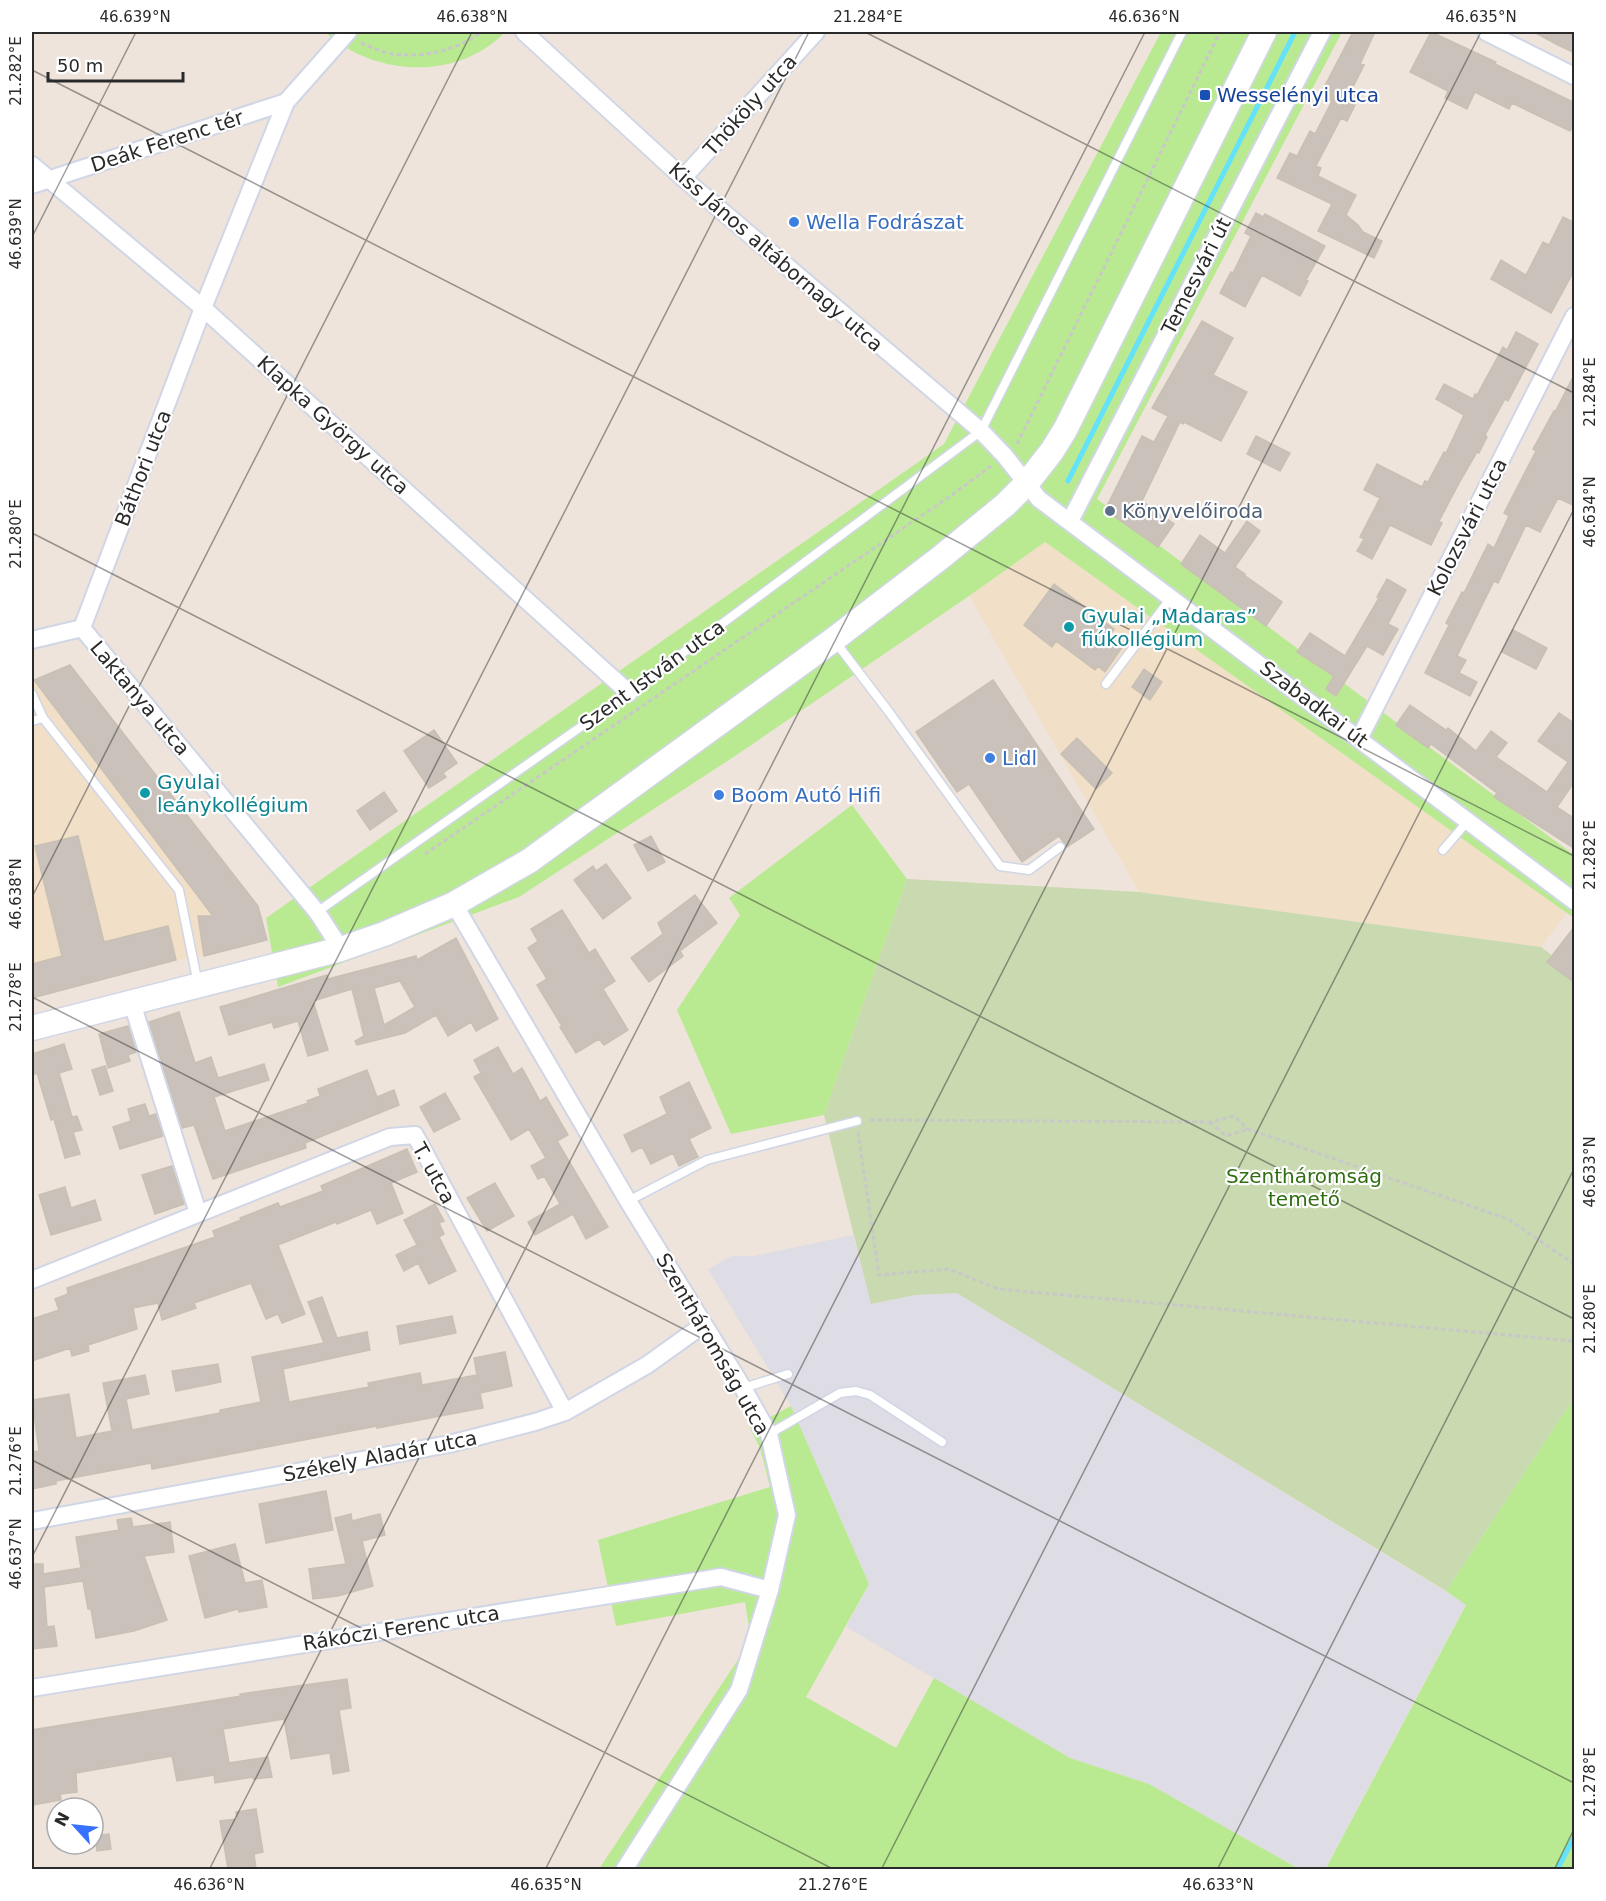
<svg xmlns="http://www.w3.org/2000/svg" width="1606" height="1901" viewBox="0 0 1606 1901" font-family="'DejaVu Sans',sans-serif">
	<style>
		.industrial { fill: #dedce5 }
		.education { fill: #f1dfc8 }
		.green { fill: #b9ea92 }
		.cemetery { fill: #c9d9b0 }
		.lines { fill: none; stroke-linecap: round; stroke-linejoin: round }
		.stream { stroke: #64e2fa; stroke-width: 5 }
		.building { fill: #c9c1ba; stroke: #c9c0b4; stroke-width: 1.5; fill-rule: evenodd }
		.lane-casing { stroke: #d0d6e5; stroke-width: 11 }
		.street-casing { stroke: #d0d6e5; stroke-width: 20 }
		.secondary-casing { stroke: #d0d6e5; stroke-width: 27 }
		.path { stroke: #c8c8c8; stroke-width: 3; stroke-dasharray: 4.5 3; stroke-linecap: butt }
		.lane { stroke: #fff; stroke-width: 8 }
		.street { stroke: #fff; stroke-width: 16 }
		.secondary { stroke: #fff; stroke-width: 24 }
		.ticks { fill: none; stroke: #2a2a2a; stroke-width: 1.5; stroke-opacity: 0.45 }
		.transit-dot { fill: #1a4fb4; stroke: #fff; stroke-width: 2 }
		.shop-dot { fill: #3f7fe0; stroke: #fff; stroke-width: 2 }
		.service-dot { fill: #5c6f8a; stroke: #fff; stroke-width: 2 }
		.culture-dot { fill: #0f9aa8; stroke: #fff; stroke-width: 2 }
		.labels { text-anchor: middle; stroke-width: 4.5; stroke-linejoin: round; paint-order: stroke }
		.transit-label { font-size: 20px; fill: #164399; stroke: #fff; text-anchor: start }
		.street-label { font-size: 20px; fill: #2a2a2a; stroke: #fff }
		.shop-label { font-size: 20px; fill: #366cbe; stroke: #fff; text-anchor: start }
		.service-label { font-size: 20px; fill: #4e5e75; stroke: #fff; text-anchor: start }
		.culture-label { font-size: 20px; fill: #0d838f; stroke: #fff; text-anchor: start }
		.park-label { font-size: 20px; fill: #306e13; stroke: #fff }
		.neatline { fill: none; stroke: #2a2a2a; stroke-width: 2 }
		.ticks-label { font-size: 15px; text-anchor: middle; fill: #2a2a2a }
	</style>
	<rect width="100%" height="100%" fill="#eee4db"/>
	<path class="industrial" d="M 853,1235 L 872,1304 L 915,1295 L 957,1293 L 1466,1604 L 1325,1869 L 1299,1869 L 1149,1784 L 1070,1758 L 846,1627 L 869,1584 L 791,1406 L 708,1269 L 732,1256 L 754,1256 Z"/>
	<path class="education" d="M 1045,542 L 1567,912 L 1541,947 L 1139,892 L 969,596 Z
		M 70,665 L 258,906 L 267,940 L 204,956 L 176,960 L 32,998 L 32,681 Z"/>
	<path class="green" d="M 325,32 L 505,32 C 457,82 373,76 325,32 Z
		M 1161,32 L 1342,32 L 1097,499 L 1574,855 L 1574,918 L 1045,542 L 969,596 L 735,756 L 519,897 L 278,987 L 266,918 L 944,444 Z
		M 852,805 L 907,879 L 824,1115 L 731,1134 L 677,1010 L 740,915 L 729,898 Z
		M 1574,1398 L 1574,1869 L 1325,1870 L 1466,1605 L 1446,1591 Z
		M 791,1406 L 869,1584 L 806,1697 L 896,1748 L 934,1678 L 1070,1758 L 1149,1784 L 1299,1869 L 599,1869 L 751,1640 L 745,1602 L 616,1626 L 598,1540 L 770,1487 L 760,1448 L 750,1428 Z"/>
	<path class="cemetery" d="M 907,879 L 1139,892 L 1541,947 L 1574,972 L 1574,1398 L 1446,1591 L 957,1293 L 915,1295 L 871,1304 L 824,1115 Z"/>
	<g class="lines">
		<path class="stream" d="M 1068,481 L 1295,32
			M 1557,1870 L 1574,1837"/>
	</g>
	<path class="building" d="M 1353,32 L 1375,32 L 1360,64 L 1364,65 L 1352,89 L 1361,93 L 1347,121 L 1341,118 L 1316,166 L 1321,168 L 1318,176 L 1356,195 L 1346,215 L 1358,225 L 1363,232 L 1382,241 L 1374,258 L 1318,231 L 1332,204 L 1277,178 L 1290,153 L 1297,156 L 1310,131 L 1315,134 L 1332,101 L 1320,95 Z
		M 1431,32 L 1496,62 L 1495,64 L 1575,103 L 1575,122 L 1570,131 L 1512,103 L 1509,109 L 1475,92 L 1467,109 L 1445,98 L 1448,91 L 1410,72 Z
		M 1534,32 L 1575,32 L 1575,53 L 1558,45 Z
		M 1256,213 L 1263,217 L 1265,214 L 1325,246 L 1306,280 L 1308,281 L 1300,296 L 1262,275 L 1245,307 L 1220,293 L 1231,272 L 1233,273 L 1251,236 L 1245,233 Z
		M 1563,217 L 1575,223 L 1575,269 L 1551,313 L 1491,279 L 1501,260 L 1526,275 L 1543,242 L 1549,245 Z
		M 1202,321 L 1233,338 L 1213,375 L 1247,392 L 1221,441 L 1184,422 L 1183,424 L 1180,422 L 1142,501 L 1174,524 L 1158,547 L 1105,510 L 1142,436 L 1154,442 L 1168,416 L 1152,408 Z
		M 1516,332 L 1538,344 L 1508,401 L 1505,399 L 1485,435 L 1487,437 L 1479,453 L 1477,452 L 1458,485 L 1439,521 L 1442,523 L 1431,545 L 1390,525 L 1372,559 L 1357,551 L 1364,539 L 1360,537 L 1380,498 L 1364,490 L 1377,464 L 1422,487 L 1425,481 L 1428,482 L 1444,452 L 1446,453 L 1464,415 L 1436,399 L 1444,384 L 1473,399 L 1475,394 L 1477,395 L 1503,347 L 1507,350 Z
		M 1575,373 L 1575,506 L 1558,498 L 1540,532 L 1526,525 L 1498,583 L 1494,581 L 1457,656 L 1466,660 L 1459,673 L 1477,682 L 1470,696 L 1425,673 L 1449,625 L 1446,623 L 1462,592 L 1464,593 L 1488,544 L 1494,548 L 1509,516 L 1504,513 L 1536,451 L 1533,449 L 1554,411 L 1555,412 Z
		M 1256,436 L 1290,453 L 1280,471 L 1247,454 Z
		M 1247,521 L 1260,531 L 1235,567 L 1245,574 L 1244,575 L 1282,602 L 1266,626 L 1181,564 L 1200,535 L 1225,553 Z
		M 1387,579 L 1406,590 L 1388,624 L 1398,629 L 1383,655 L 1367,646 L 1336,696 L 1326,689 L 1334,676 L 1297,652 L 1310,633 L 1345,656 L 1379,598 L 1377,597 Z
		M 1054,584 L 1114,629 L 1109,636 L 1123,646 L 1105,672 L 1098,666 L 1095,670 L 1056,641 L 1052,647 L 1024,625 Z
		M 1513,630 L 1547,648 L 1536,669 L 1502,652 Z
		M 70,665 L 258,906 L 267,940 L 204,956 L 198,916 L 213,916 L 34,680 Z
		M 1144,669 L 1162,682 L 1150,700 L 1132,687 Z
		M 993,680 L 1094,829 L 1067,847 L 1059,836 L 1022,862 L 969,784 L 957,792 L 916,732 Z
		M 1410,705 L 1446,730 L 1448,728 L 1476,751 L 1491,731 L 1507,743 L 1496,757 L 1547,792 L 1568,762 L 1538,741 L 1559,713 L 1575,724 L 1575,781 L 1557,807 L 1575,819 L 1575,849 L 1494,797 L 1497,793 L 1431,744 L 1428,748 L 1396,725 Z
		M 434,730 L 457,763 L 443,773 L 446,777 L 429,788 L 404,751 Z
		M 1077,738 L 1112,773 L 1096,789 L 1061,754 Z
		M 384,792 L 397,811 L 370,830 L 357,811 Z
		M 78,836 L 104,942 L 168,926 L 176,960 L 32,998 L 32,964 L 62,956 L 35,846 Z
		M 651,836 L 665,862 L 648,871 L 634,845 Z
		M 606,864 L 631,898 L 603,919 L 574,880 L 593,866 L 596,871 Z
		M 695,895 L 717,923 L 680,951 L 683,956 L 649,982 L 631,958 L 663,934 L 658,923 Z
		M 562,910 L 589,953 L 595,949 L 615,981 L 603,989 L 628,1030 L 604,1045 L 599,1039 L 576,1053 L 560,1027 L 562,1026 L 537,985 L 547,979 L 528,948 L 538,941 L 531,929 Z
		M 1575,926 L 1575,983 L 1547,962 Z
		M 456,938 L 498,1019 L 476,1031 L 471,1022 L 448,1036 L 436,1015 L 405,1033 L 357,1045 L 355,1041 L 364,1036 L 352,989 L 313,1001 L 328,1050 L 308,1056 L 298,1021 L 274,1028 L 272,1022 L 229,1035 L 220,1007 L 327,975 L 328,979 L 416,956 L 417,960 ZM 400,981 L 415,1007 L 384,1025 L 374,988 Z
		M 179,1012 L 195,1063 L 211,1057 L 218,1078 L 264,1064 L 269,1080 L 214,1097 L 225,1131 L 308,1103 L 307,1101 L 320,1096 L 318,1089 L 367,1070 L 377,1097 L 394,1090 L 399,1105 L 305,1143 L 306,1148 L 213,1179 L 194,1125 L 182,1128 L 149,1022 Z
		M 128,1026 L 136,1052 L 128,1055 L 130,1061 L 108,1068 L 99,1034 Z
		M 64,1044 L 72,1069 L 59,1073 L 72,1117 L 77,1116 L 82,1130 L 73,1132 L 80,1154 L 65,1158 L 54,1119 L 51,1120 L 37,1073 L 32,1075 L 32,1054 Z
		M 498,1047 L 513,1074 L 522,1068 L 540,1101 L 546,1097 L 568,1135 L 557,1141 L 608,1227 L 586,1239 L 573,1214 L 535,1235 L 528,1222 L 560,1204 L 544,1176 L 538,1179 L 531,1166 L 546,1158 L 529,1129 L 511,1140 L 474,1077 L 481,1073 L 474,1060 Z
		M 105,1066 L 113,1091 L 100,1095 L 92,1070 Z
		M 689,1082 L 711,1128 L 689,1139 L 698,1157 L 679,1166 L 673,1153 L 651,1164 L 642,1147 L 632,1152 L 624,1135 L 667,1114 L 660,1097 Z
		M 445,1093 L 460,1119 L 434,1132 L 420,1107 Z
		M 145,1104 L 149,1116 L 156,1114 L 163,1136 L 120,1149 L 113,1127 L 131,1121 L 128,1109 Z
		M 407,1149 L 417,1172 L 391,1183 L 403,1213 L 377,1224 L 371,1210 L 337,1224 L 336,1222 L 278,1245 L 305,1314 L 282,1323 L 278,1314 L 266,1319 L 251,1283 L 194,1303 L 196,1308 L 162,1320 L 158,1303 L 133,1308 L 137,1329 L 88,1345 L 89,1351 L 72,1356 L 70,1348 L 32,1361 L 32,1319 L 59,1310 L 55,1299 L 68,1294 L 67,1288 L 215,1237 L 213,1231 L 241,1220 L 240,1218 L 278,1203 L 280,1207 L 323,1191 L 321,1186 Z
		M 172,1166 L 184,1204 L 155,1214 L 142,1175 Z
		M 495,1183 L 514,1216 L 487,1231 L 467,1198 Z
		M 65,1187 L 71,1208 L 95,1200 L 101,1220 L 51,1235 L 39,1195 Z
		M 435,1204 L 444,1221 L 439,1223 L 444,1234 L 439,1237 L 456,1271 L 429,1284 L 418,1263 L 404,1271 L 396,1255 L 417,1245 L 404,1220 Z
		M 322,1297 L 337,1338 L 367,1332 L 370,1350 L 283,1369 L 289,1402 L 369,1387 L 368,1383 L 420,1373 L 422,1385 L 477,1375 L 474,1358 L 505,1352 L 512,1386 L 480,1393 L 483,1408 L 377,1428 L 377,1426 L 152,1469 L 151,1463 L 56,1481 L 56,1484 L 32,1489 L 32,1452 L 39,1451 L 32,1400 L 69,1394 L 76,1438 L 112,1431 L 103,1383 L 145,1375 L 149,1394 L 126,1399 L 132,1430 L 220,1413 L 220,1410 L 261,1402 L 252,1357 L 324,1343 L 308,1302 Z
		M 452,1316 L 456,1333 L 400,1344 L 397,1326 Z
		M 218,1364 L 221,1382 L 176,1391 L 172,1371 Z
		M 326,1491 L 333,1530 L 266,1543 L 259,1504 Z
		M 351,1514 L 352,1521 L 380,1514 L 385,1535 L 362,1541 L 373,1586 L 338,1596 L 313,1599 L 309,1569 L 346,1564 L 335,1518 Z
		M 131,1518 L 133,1527 L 170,1522 L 174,1552 L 144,1556 L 167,1620 L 134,1631 L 96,1638 L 91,1609 L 88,1609 L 83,1581 L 44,1587 L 47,1627 L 54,1626 L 57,1646 L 32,1649 L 32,1564 L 43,1564 L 43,1574 L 81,1568 L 76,1537 L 119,1530 L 117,1520 Z
		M 235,1544 L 245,1583 L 262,1580 L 267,1607 L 239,1612 L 238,1609 L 205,1618 L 189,1556 Z
		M 347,1679 L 351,1708 L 339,1710 L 349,1771 L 333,1774 L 330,1753 L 291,1759 L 284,1719 L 223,1729 L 229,1763 L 268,1757 L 272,1777 L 253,1779 L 253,1777 L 215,1783 L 214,1775 L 177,1781 L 172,1756 L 76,1773 L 77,1792 L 60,1794 L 61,1800 L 32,1805 L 32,1730 L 241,1696 L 240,1694 Z
		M 256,1809 L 263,1852 L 254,1854 L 256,1869 L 228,1869 L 220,1821 L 237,1819 L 236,1812 Z
		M 109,1834 L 111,1849 L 97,1851 L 95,1836 Z"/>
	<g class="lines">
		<defs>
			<path id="lane" d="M 834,640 L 889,712 L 1000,866 L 1029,870 L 1060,847
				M 1106,684 L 1171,598
				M 32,694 L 43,718 L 179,890 L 198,984
				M 32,721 L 43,718
				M 1443,850 L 1467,822
				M 317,912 L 629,693 L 981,431 L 1182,32
				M 628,1201 L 707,1160 L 857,1121
				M 743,1388 L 788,1374
				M 769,1434 L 840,1393 L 856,1391 L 870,1395 L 942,1442"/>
			<path id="street" d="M 524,32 L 683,178 L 981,431 L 1004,455 L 1039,499 L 1574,901
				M 1486,32 L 1574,76
				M 32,165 L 203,308 L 629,693
				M 683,178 L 816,32
				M 32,185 L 286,102 L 348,32
				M 1070,521 L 1322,32
				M 82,628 L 203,308 L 286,102
				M 32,640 L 82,628 L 317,912 L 341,949
				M 1359,739 L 1574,316
				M 454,904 L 628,1201 L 743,1388 L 769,1434 L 787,1515 L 770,1590 L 739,1690 L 624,1870
				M 132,1003 L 198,1213
				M 32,1280 L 390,1137 L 415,1135 L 565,1412
				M 32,1521 L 449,1444 L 535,1422 L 565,1412 L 647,1365 L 703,1325
				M 32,1688 L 721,1577 L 770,1590"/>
			<path id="secondary" d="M 32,1028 L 341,949 L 384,934 L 454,904 L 529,861 L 833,640 L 940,558 L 1005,505 L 1027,483 L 1052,451 L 1065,430 L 1264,32"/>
		</defs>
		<use href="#lane" class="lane-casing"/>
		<use href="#street" class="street-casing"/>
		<use href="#secondary" class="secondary-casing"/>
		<path class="path" d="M 361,43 C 371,47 382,52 392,54 C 423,58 456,51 481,32
			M 1017,444 L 1220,32
			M 425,854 L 949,497 L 991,466
			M 870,1120 L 1210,1122 L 1234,1116 L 1248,1129 L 1508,1219 L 1574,1264
			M 1210,1122 L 1226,1136 L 1248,1129
			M 858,1132 L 879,1275 L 949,1269 L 998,1289 L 1574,1341"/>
		<use href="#lane" class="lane"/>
		<use href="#street" class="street"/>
		<use href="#secondary" class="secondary"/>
	</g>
	<path class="ticks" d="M 865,32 L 1574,393M 32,70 L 1574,856M 32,237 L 136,32M 32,533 L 1574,1319M 32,897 L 472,32M 32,997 L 1574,1783M 32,1460 L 835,1870M 32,1557 L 809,32M 209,1870 L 1145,32M 545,1870 L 1481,32M 881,1870 L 1574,509M 1217,1870 L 1574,1169M 1554,1870 L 1574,1829"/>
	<rect class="transit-dot" x="1199" y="89" width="12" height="12" rx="3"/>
	<g class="shop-dot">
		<circle cx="794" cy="222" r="6"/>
		<circle cx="990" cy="758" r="6"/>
		<circle cx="719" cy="795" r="6"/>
	</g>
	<circle class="service-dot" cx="1110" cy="511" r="6"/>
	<g class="culture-dot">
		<circle cx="1069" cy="627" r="6"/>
		<circle cx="145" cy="793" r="6"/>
	</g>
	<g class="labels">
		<g class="transit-label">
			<text x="1217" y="102">Wesselényi utca</text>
		</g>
		<g class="street-label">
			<text transform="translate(750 105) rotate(-48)" y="7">Thököly utca</text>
			<text transform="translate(167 141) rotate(-18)" y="7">Deák Ferenc tér</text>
			<text transform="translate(776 257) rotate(41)" y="7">Kiss János altábornagy utca</text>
			<text transform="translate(1196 276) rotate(-63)" y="7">Temesvári út</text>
			<text transform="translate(333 425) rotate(42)" y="7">Klapka György utca</text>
			<text transform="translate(143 468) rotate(-69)" y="7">Báthori utca</text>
			<text transform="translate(1467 527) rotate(-63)" y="7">Kolozsvári utca</text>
			<text transform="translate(652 675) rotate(-36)" y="7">Szent István utca</text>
			<text transform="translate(140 698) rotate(50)" y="7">Laktanya utca</text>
			<text transform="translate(1314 704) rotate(37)" y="7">Szabadkai út</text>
			<text transform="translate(434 1173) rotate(61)" y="7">T. utca</text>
			<text transform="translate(713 1344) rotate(60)" y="7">Szentháromság utca</text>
			<text transform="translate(380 1456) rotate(-11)" y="7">Székely Aladár utca</text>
			<text transform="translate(401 1628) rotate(-9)" y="7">Rákóczi Ferenc utca</text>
		</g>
		<g class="shop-label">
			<text x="806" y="229">Wella Fodrászat</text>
			<text x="1002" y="765">Lidl</text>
			<text x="731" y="802">Boom Autó Hifi</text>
		</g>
		<g class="service-label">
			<text x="1122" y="518">Könyvelőiroda</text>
		</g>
		<g class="culture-label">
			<text x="1081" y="623">Gyulai „Madaras”<tspan x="1081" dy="23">fiúkollégium</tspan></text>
			<text x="157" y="789">Gyulai<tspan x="157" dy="23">leánykollégium</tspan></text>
		</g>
		<g class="park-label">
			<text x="1304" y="1183">Szentháromság<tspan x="1304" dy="23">temető</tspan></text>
		</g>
	</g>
	<rect width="1606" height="1901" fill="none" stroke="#ffffff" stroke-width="66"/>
	<g transform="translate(75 1826) rotate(297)"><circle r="28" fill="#ffffff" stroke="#aaaaaa" stroke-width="1.5"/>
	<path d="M0-4.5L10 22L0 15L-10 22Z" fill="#3671ff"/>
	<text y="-9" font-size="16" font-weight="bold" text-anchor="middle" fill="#2a2a2a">N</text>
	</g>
	<path d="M48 72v9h135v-9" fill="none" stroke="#2a2a2a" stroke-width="3"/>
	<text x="57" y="72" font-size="18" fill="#2a2a2a" stroke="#ffffff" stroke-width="4.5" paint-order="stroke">50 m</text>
	<rect x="33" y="33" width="1540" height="1835" class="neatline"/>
	<g class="ticks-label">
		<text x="135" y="22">46.639°N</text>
		<text x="472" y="22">46.638°N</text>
		<text x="868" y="22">21.284°E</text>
		<text x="1144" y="22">46.636°N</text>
		<text x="1481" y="22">46.635°N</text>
		<text transform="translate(16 71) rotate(-90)" y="5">21.282°E</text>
		<text transform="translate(16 234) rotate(-90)" y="5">46.639°N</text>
		<text transform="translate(1590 392) rotate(-90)" y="5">21.284°E</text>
		<text transform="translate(1590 512) rotate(-90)" y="5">46.634°N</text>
		<text transform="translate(16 534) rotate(-90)" y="5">21.280°E</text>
		<text transform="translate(1590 855) rotate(-90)" y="5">21.282°E</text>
		<text transform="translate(16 894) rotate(-90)" y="5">46.638°N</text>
		<text transform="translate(16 997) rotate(-90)" y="5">21.278°E</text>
		<text transform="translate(1590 1172) rotate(-90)" y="5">46.633°N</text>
		<text transform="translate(1590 1319) rotate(-90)" y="5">21.280°E</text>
		<text transform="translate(16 1461) rotate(-90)" y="5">21.276°E</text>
		<text transform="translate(16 1554) rotate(-90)" y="5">46.637°N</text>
		<text transform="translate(1590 1782) rotate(-90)" y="5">21.278°E</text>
		<text x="209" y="1890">46.636°N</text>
		<text x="546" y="1890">46.635°N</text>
		<text x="833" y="1890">21.276°E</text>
		<text x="1218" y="1890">46.633°N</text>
	</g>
</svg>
